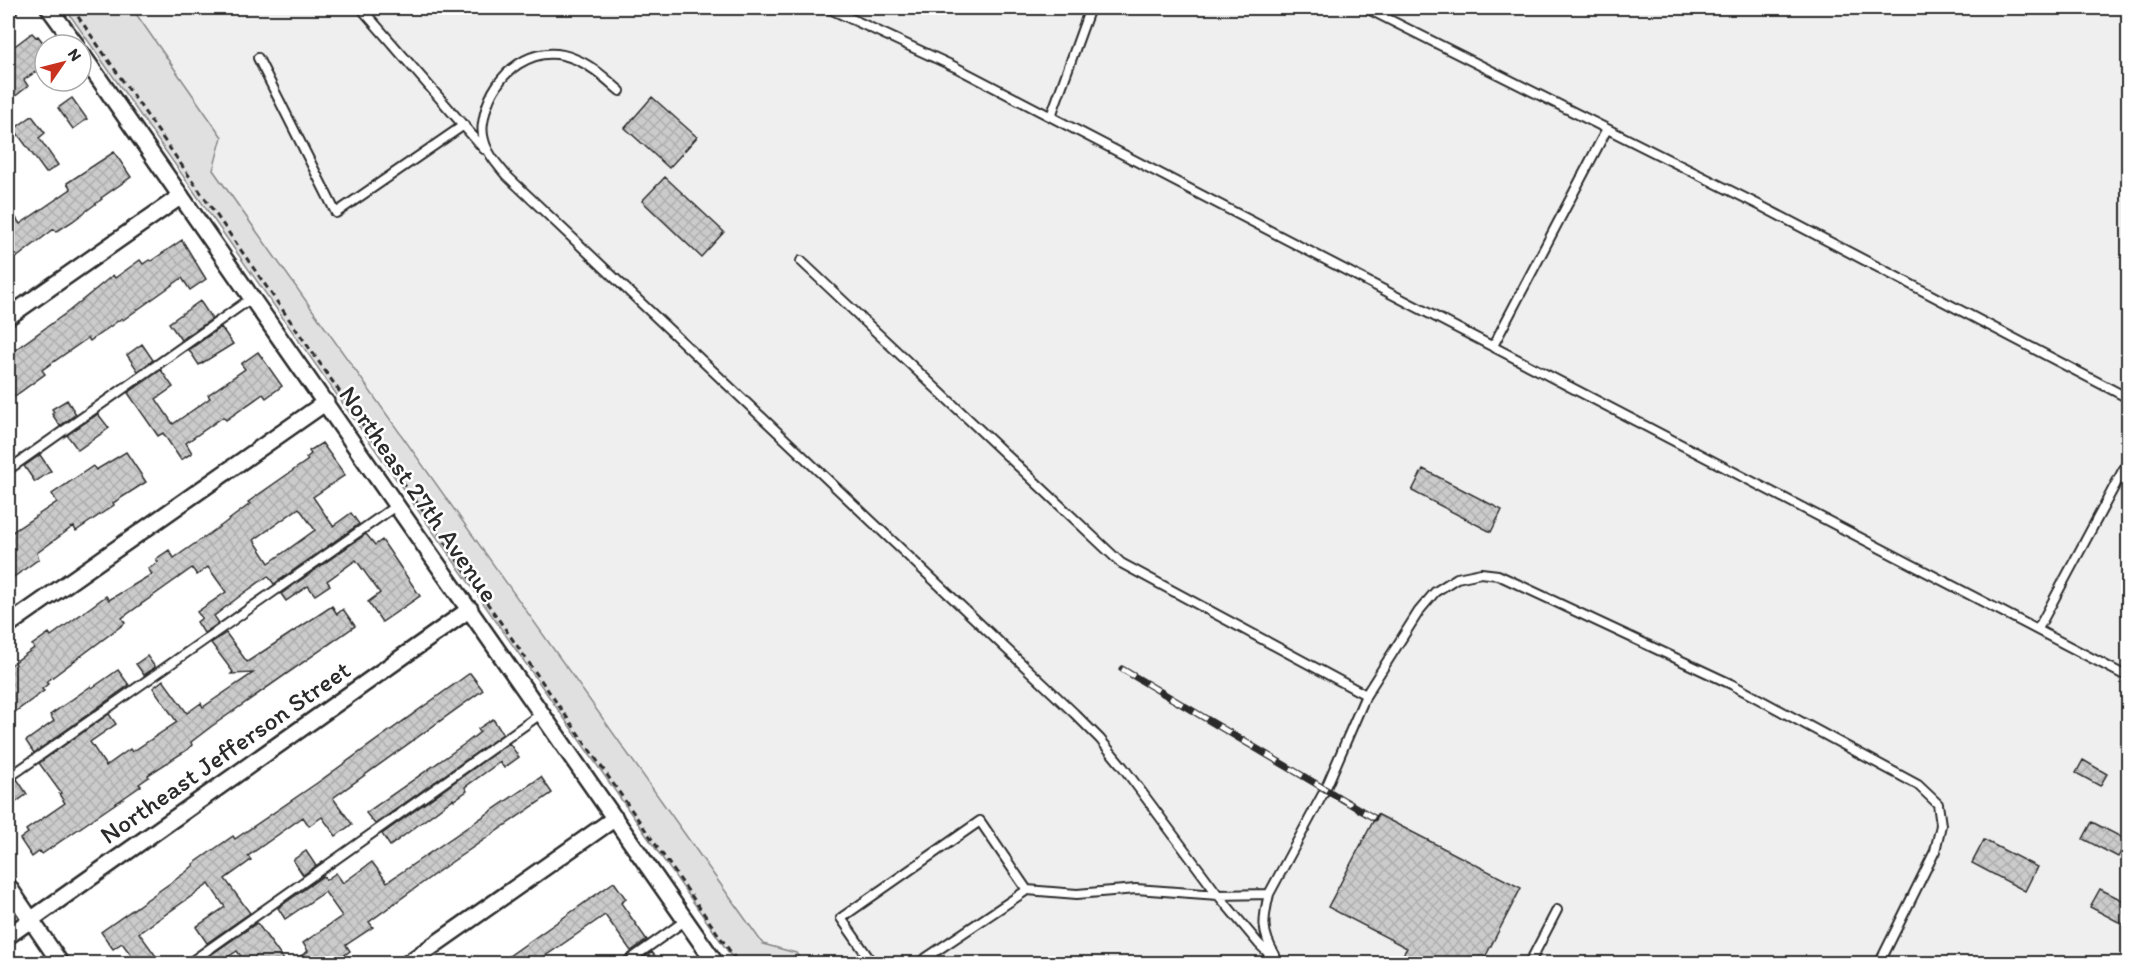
<svg xmlns="http://www.w3.org/2000/svg" width="2136" height="971" viewBox="0 0 2136 971" font-family="Itim,sans-serif">
	<style>
		.built { fill: #efefef }
		.green { fill: #e0e0e0; stroke: #868686; stroke-width: 1.5 }
		.building { fill: url(#building-cross-hatch); stroke: #2b2b2b; stroke-width: 1.5; fill-rule: evenodd }
		.lines { fill: none; stroke-linecap: round; stroke-linejoin: round }
		.service-casing { stroke: #2b2b2b; stroke-width: 12 }
		.minor-casing { stroke: #2b2b2b; stroke-width: 20 }
		.path { stroke: #2b2b2b; stroke-width: 3; stroke-dasharray: 6 4.5; stroke-linecap: butt }
		.service { stroke: #fff; stroke-width: 8 }
		.minor { stroke: #fff; stroke-width: 15 }
		.rail-casing { stroke: #2b2b2b; stroke-width: 7 }
		.rail { stroke: #fff; stroke-width: 4.5; stroke-dasharray: 14; stroke-linecap: butt }
		.labels { text-anchor: middle; stroke-width: 5; stroke-linejoin: round; paint-order: stroke }
		.street-label { font-size: 26px; fill: #2b2b2b; stroke: #fff }
	</style>
	<defs>
		<pattern id="building-cross-hatch" width="8" height="8" patternUnits="userSpaceOnUse" patternTransform="scale(1.5)"><rect width="8" height="8" fill="#cbcbcb"/><path d="M0 0l8 8M0 8l8-8" fill="none" stroke="#aeaeae"/></pattern>
	</defs>
	<rect width="100%" height="100%" fill="#fff"/>
	<filter id="ink" filterUnits="userSpaceOnUse"><feTurbulence type="fractalNoise" baseFrequency=".0167" numOctaves="2"/><feDisplacementMap in="SourceGraphic" scale="12" xChannelSelector="R" yChannelSelector="G"/><feConvolveMatrix kernelMatrix="1 2 1 2 8 2 1 2 1" color-interpolation-filters="sRGB"/></filter>
	<g filter="url(#ink)">
		<path class="built" d="M 132,8 L 2128,8 L 2128,963 L 803,963 L 796,953 L 763,944 L 213,170 L 222,137 Z"/>
		<path class="green" d="M 65,8 L 132,8 L 222,137 L 213,170 L 763,944 L 796,953 L 803,963 L 736,963 Z"/>
		<path class="building" d="M 32,33 L 36,37 L 38,36 L 45,45 L 45,65 L 24,80 L 28,86 L 8,102 L 8,51 Z
			M 652,97 L 697,137 L 669,168 L 625,128 Z
			M 72,98 L 87,119 L 73,129 L 58,108 Z
			M 32,116 L 45,133 L 39,138 L 58,165 L 46,173 L 14,129 Z
			M 114,152 L 131,177 L 101,198 L 102,199 L 73,221 L 56,232 L 54,229 L 16,258 L 8,246 L 8,206 L 20,224 L 71,189 L 67,183 Z
			M 665,177 L 724,232 L 701,257 L 642,201 Z
			M 182,240 L 206,279 L 190,290 L 182,278 L 123,320 L 122,318 L 90,341 L 88,338 L 42,370 L 45,374 L 8,401 L 8,363 L 12,360 L 8,355 L 69,311 L 113,275 L 115,278 L 140,260 L 143,264 L 149,260 L 151,261 Z
			M 200,301 L 212,319 L 181,340 L 169,323 Z
			M 221,327 L 233,344 L 199,365 L 189,350 Z
			M 142,344 L 153,360 L 138,371 L 127,355 Z
			M 258,352 L 282,386 L 266,398 L 263,394 L 226,420 L 223,417 L 186,443 L 192,453 L 181,460 L 163,433 L 158,436 L 128,393 L 161,370 L 173,387 L 156,399 L 173,424 L 210,398 L 208,395 L 245,369 L 241,364 Z
			M 67,400 L 76,414 L 60,426 L 52,414 L 54,412 L 52,409 Z
			M 98,414 L 109,428 L 78,450 L 67,435 Z
			M 322,443 L 345,475 L 313,497 L 333,526 L 351,513 L 359,524 L 274,584 L 268,576 L 244,593 L 214,616 L 219,623 L 204,633 L 197,622 L 202,618 L 197,612 L 226,592 L 208,567 L 197,575 L 192,568 L 122,618 L 125,623 L 46,682 L 48,684 L 42,689 L 44,691 L 8,717 L 8,667 L 34,648 L 32,645 L 49,633 L 51,636 L 106,596 L 109,600 L 152,574 L 148,569 L 158,562 L 156,559 L 169,550 L 174,558 L 222,525 L 250,504 L 248,502 L 308,460 L 306,458 L 311,454 L 309,451 ZM 299,508 L 315,530 L 269,563 L 254,540 Z
			M 126,452 L 146,482 L 113,503 L 114,505 L 76,531 L 74,527 L 71,528 L 37,553 L 39,559 L 8,581 L 8,535 L 57,502 L 52,494 L 93,466 L 96,470 Z
			M 40,455 L 51,471 L 35,482 L 24,466 Z
			M 1423,469 L 1502,510 L 1491,532 L 1412,491 Z
			M 366,534 L 375,545 L 382,540 L 420,596 L 382,622 L 368,602 L 380,593 L 356,560 L 327,581 L 330,585 L 315,595 L 308,586 L 286,601 L 281,594 Z
			M 332,606 L 337,614 L 343,609 L 355,626 L 212,726 L 191,742 L 192,745 L 187,750 L 148,775 L 149,777 L 139,784 L 141,786 L 42,854 L 40,851 L 32,857 L 20,839 L 28,833 L 26,830 L 65,803 L 59,794 L 61,793 L 39,763 L 109,714 L 116,724 L 90,742 L 106,766 L 130,749 L 132,752 L 177,722 L 153,688 L 163,680 L 187,713 L 201,703 L 203,707 L 253,673 L 231,674 L 233,672 L 211,643 L 226,633 L 247,662 Z
			M 147,656 L 155,667 L 144,675 L 136,664 Z
			M 118,670 L 129,685 L 34,753 L 26,741 L 54,721 L 50,715 L 91,686 L 92,688 Z
			M 470,673 L 483,690 L 333,798 L 352,824 L 336,836 L 322,817 L 309,826 L 303,817 L 248,856 L 251,860 L 225,879 L 250,913 L 207,943 L 196,927 L 225,907 L 209,884 L 139,933 L 161,963 L 137,963 L 122,943 L 113,949 L 101,932 L 186,872 L 194,865 L 193,864 L 233,836 L 235,839 L 317,783 Z
			M 493,719 L 503,734 L 375,824 L 366,813 L 466,743 L 480,732 L 478,729 Z
			M 509,743 L 519,757 L 504,768 L 500,762 L 465,787 L 467,791 L 454,800 L 453,799 L 390,846 L 382,834 Z
			M 2083,760 L 2107,774 L 2100,786 L 2076,773 Z
			M 541,777 L 552,793 L 443,868 L 369,922 L 373,927 L 346,945 L 350,951 L 333,963 L 290,963 L 308,951 L 303,943 L 342,916 L 325,892 L 285,919 L 278,908 L 323,876 L 326,880 L 336,873 L 343,883 L 372,862 L 387,882 Z
			M 17,779 L 27,794 L 8,808 L 8,784 Z
			M 1377,814 L 1521,888 L 1482,963 L 1398,963 L 1407,948 L 1328,907 Z
			M 2092,822 L 2127,840 L 2118,857 L 2083,839 Z
			M 1984,840 L 2037,867 L 2025,891 L 1972,863 Z
			M 306,851 L 316,866 L 303,875 L 293,860 Z
			M 614,882 L 626,899 L 621,903 L 647,940 L 631,951 L 605,915 L 535,963 L 499,963 Z
			M 2100,889 L 2128,903 L 2128,927 L 2090,907 Z
			M 257,923 L 286,963 L 246,963 L 237,951 L 219,963 L 199,963 Z
			M 652,952 L 660,963 L 640,963 L 638,961 Z"/>
		<g class="lines">
			<defs>
				<path id="service" d="M 361,8 L 484,149
					M 828,8 L 955,67 L 2128,677
					M 1366,8 L 1759,205 L 2128,398
					M 258,58 L 336,213 L 464,125
					M 620,91 C 606,79 593,66 575,59 C 534,41 494,73 485,113 C 483,122 481,130 484,140 C 487,153 497,164 506,175 L 1074,713 L 1100,739 L 1123,767 L 1218,895 L 1259,944 L 1280,964
					M 1051,116 L 1090,8
					M 801,261 L 1121,563 L 1366,695
					M 1493,346 L 1607,129
					M 8,470 L 253,297
					M 2038,629 L 2128,461
					M 8,778 L 397,505
					M 1269,894 C 1263,919 1261,932 1275,955
					M 188,964 L 542,713
					M 624,964 L 686,920
					M 873,964 L 841,918 L 980,821 L 1027,890
					M 917,964 L 1027,890 L 1077,894 L 1136,889 L 1218,895 L 1269,894 L 1325,790 L 1366,695 L 1419,611 L 1435,592 L 1457,578 L 1481,573 L 1498,575 L 1731,684 L 1918,785 L 1938,804 L 1941,825 L 1935,851 L 1879,964
					M 1529,964 L 1557,910"/>
				<path id="minor" d="M 8,8 L 9,8
					M 49,8 L 76,45
					M 81,53 L 716,964
					M 8,317 L 181,196
					M 8,625 L 326,402
					M 8,886 L 61,964
					M 8,936 L 470,609
					M 407,964 L 615,818"/>
			</defs>
			<use href="#service" class="service-casing"/>
			<use href="#minor" class="minor-casing"/>
			<path class="path" d="M 72,8 L 739,964"/>
			<use href="#service" class="service"/>
			<use href="#minor" class="minor"/>
			<defs>
				<path id="rail" d="M 1122,669 L 1374,818"/>
			</defs>
			<use href="#rail" class="rail-casing"/>
			<use href="#rail" class="rail"/>
		</g>
	</g>
	<g class="labels">
		<g class="street-label">
			<text transform="translate(419 494) rotate(55)" y="9">Northeast 27th Avenue</text>
			<text transform="translate(225 752) rotate(-35)" y="9">Northeast Jefferson Street</text>
		</g>
	</g>
	<rect width="2136" height="971" fill="none" stroke="#fff" stroke-width="30"/>
	<rect x="15" y="15" width="2106" height="941" fill="none" stroke="#2b2b2b" stroke-width="2" filter="url(#ink)"/>
	<g transform="translate(63 63) rotate(55)"><circle r="28" fill="#ffffff" stroke="#aaaaaa" stroke-width="1.5"/>
	<path d="M0-4.5L10 22L0 15L-10 22Z" fill="#c8321e"/>
	<text y="-9" font-size="16" font-weight="bold" text-anchor="middle" fill="#2b2b2b">N</text>
	</g>
</svg>
